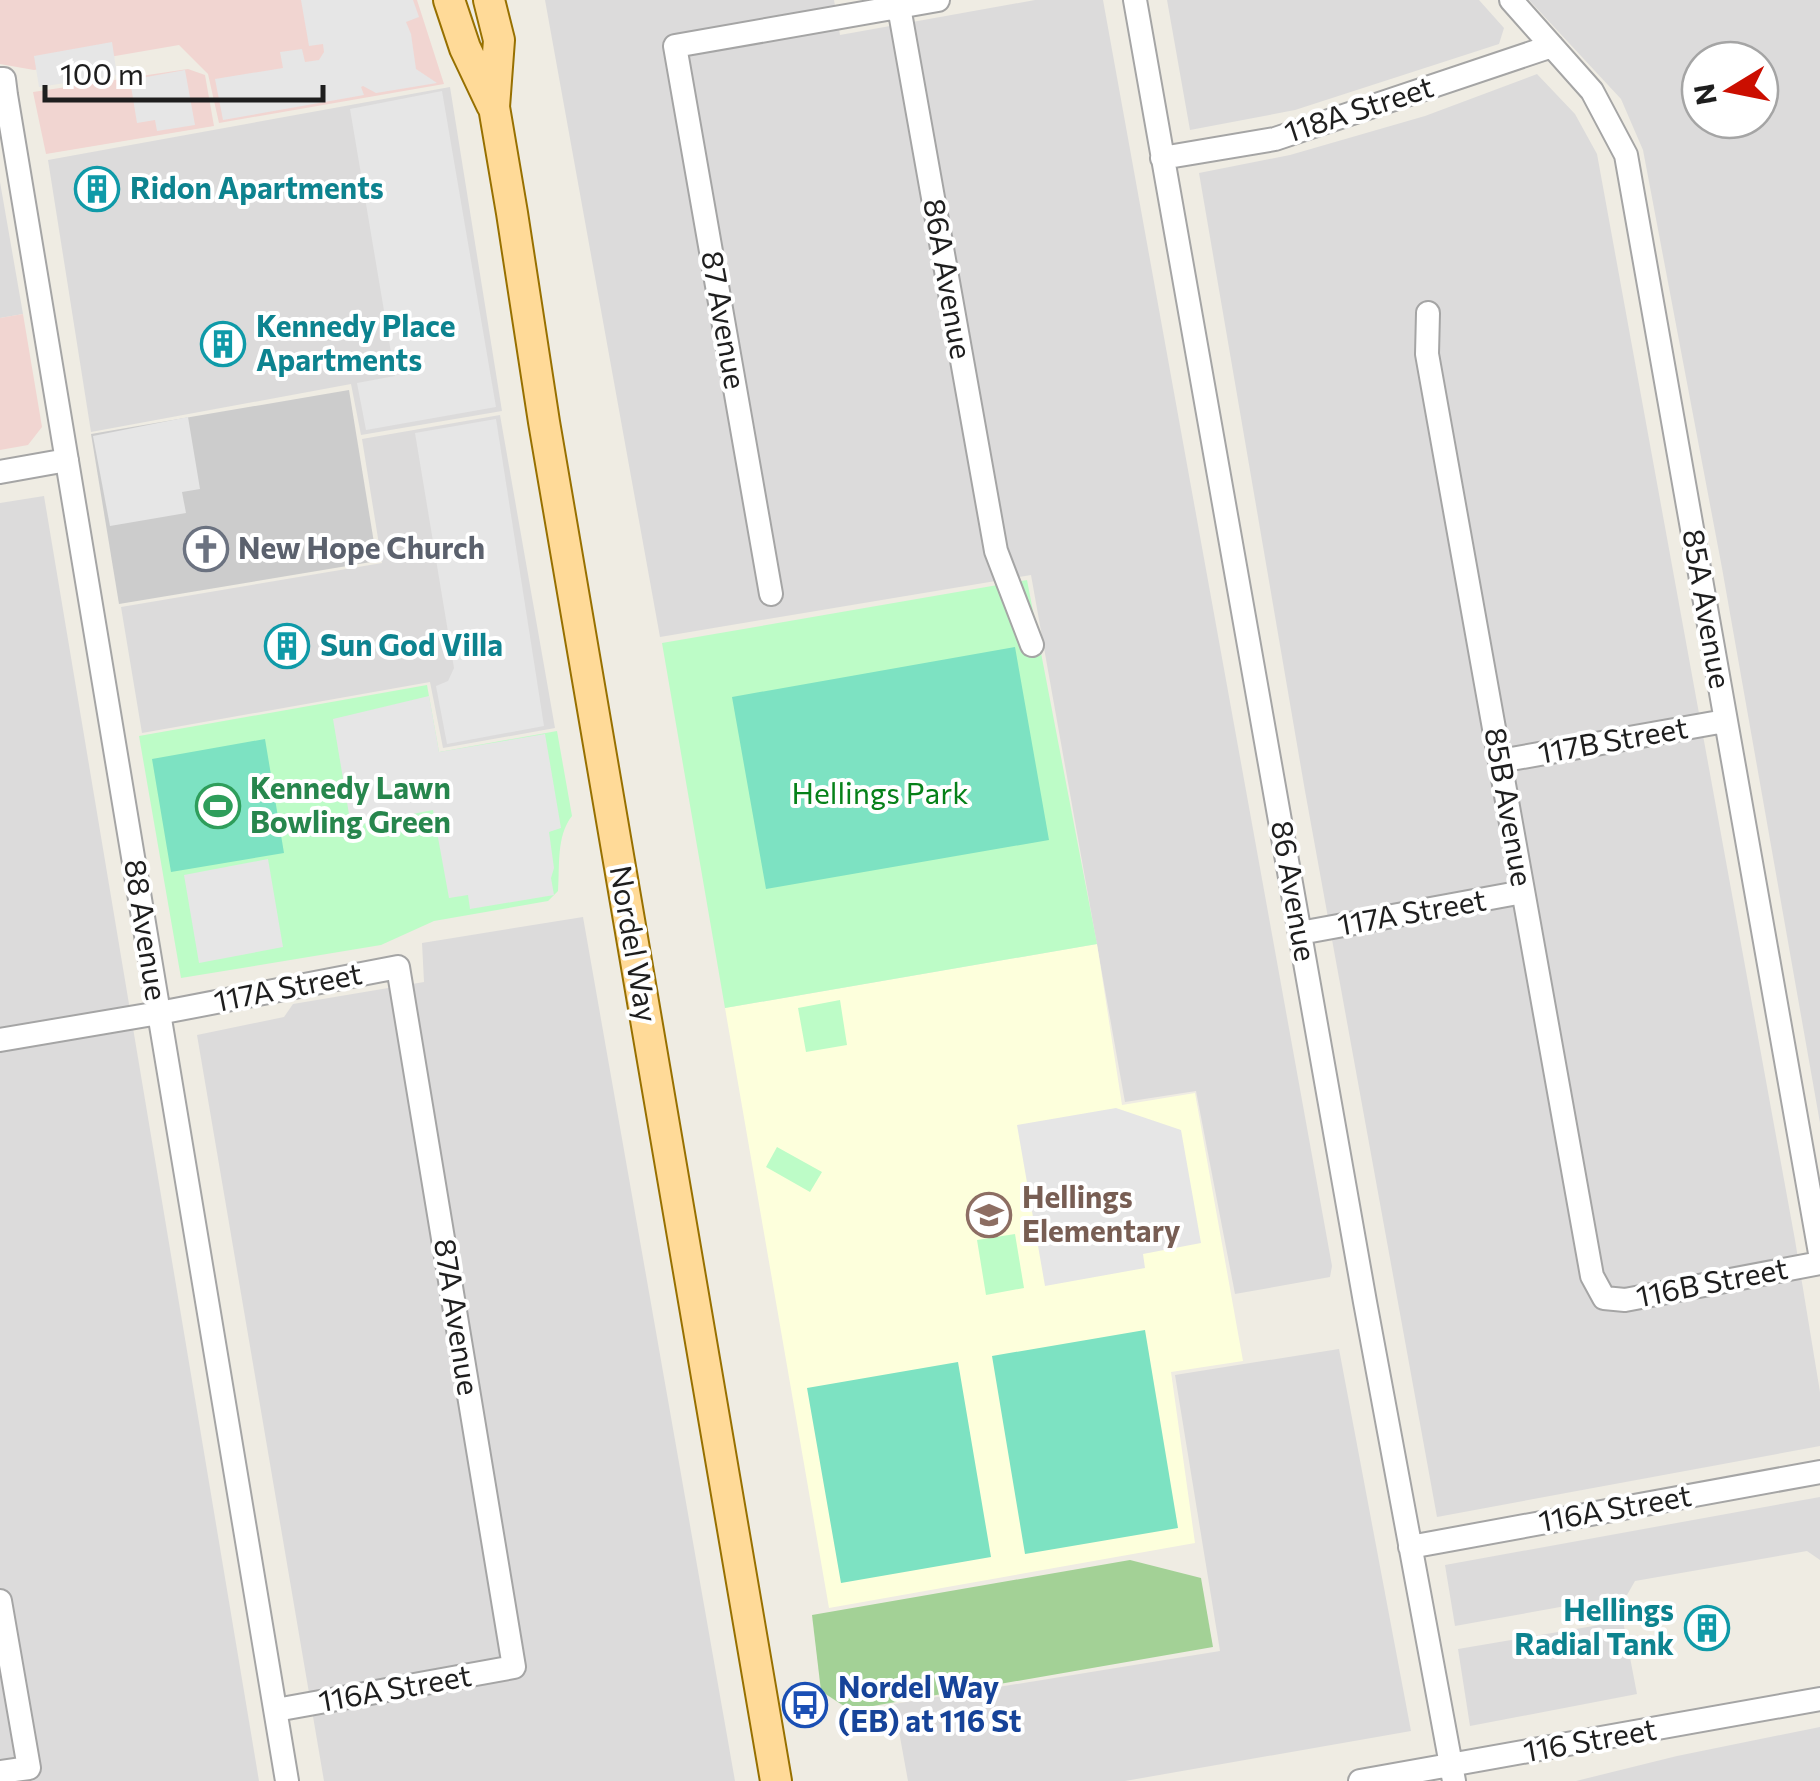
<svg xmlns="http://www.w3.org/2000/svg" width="1820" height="1781" viewBox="0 0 1820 1781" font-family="Commissioner,sans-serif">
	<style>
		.residential { fill: #dcdbdb; fill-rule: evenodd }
		.commercial { fill: #f1d5d1 }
		.education { fill: #fdffdc }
		.religious { fill: #ccc }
		.forest { fill: #a3d196 }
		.park { fill: #bdfcc7 }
		.pitch { fill: #7de2c2 }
		.parking { fill: #e6e6e6 }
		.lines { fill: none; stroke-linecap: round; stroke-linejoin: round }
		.minor-casing { stroke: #a5a5a5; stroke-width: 26 }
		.major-casing { stroke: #977000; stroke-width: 34 }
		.minor { stroke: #fff; stroke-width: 22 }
		.major { stroke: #ffda98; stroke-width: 30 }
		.labels { text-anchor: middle; stroke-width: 8; stroke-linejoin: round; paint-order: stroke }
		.street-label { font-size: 30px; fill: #1e1e1e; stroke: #fff }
		.culture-label { font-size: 30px; font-weight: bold; fill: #0d838f; stroke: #fff; text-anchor: start }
		.worship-label { font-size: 30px; font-weight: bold; fill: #5b616d; stroke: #fff; text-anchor: start }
		.leisure-label { font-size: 30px; font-weight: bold; fill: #27864d; stroke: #fff; text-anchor: start }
		.park-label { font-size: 30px; fill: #068119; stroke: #fff }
		.education-label { font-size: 30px; font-weight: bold; fill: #785e54; stroke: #fff; text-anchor: start }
		.transit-label { font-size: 30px; font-weight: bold; fill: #164399; stroke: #fff; text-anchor: start }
	</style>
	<rect width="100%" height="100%" fill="#efece3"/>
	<path class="residential" d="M 545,0 L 834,0 L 840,35 L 1035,0 L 1103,0 L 1332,1266 L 1330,1277 L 1235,1294 L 1196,1091 L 1125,1102 L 1031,575 L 660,637 Z
		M 1167,0 L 1479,0 L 1504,28 L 1499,44 L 1295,110 L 1190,130 Z
		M 1529,0 L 1820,0 L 1820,1123 L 1722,568 L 1643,150 L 1621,99 ZM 1700,60 L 1760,60 L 1760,120 L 1700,120 Z
		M 1537,74 L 1575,114 L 1597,154 L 1795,1240 L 1820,1392 L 1820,1446 L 1437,1517 L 1305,791 L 1199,173 L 1290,155 L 1425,116 Z
		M 450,87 L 502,411 L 361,435 L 351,384 L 91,432 L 48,160 Z
		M 0,182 L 23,314 L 0,318 Z
		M 500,415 L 555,728 L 443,748 L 430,682 L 142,733 L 121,607 L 382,563 L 362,439 Z
		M 44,496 L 259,1781 L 0,1781 L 0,503 Z
		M 583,917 L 735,1781 L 324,1781 L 197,1035 L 284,1017 L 293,1004 L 424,982 L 422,943 Z
		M 1339,1349 L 1411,1731 L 1125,1781 L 908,1781 L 894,1704 L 1220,1651 L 1175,1375 Z
		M 1820,1497 L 1820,1560 L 1807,1551 L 1635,1581 L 1627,1595 L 1455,1626 L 1445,1565 Z
		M 1623,1621 L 1637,1694 L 1470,1726 L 1458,1649 Z
		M 1820,1727 L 1820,1781 L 1576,1781 L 1677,1756 Z"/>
	<path class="commercial" d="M 0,0 L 417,0 L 444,84 L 219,123 L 208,74 L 179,45 L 34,70 L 0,64 Z
		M 188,69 L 205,75 L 214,126 L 46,154 L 33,92 Z
		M 23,314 L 42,427 L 28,445 L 0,450 L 0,318 Z"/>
	<path class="education" d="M 1097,944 L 1122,1105 L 1195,1093 L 1243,1361 L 1171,1372 L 1195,1543 L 829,1608 L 725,1008 Z"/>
	<path class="religious" d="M 349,390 L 377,561 L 119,604 L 91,434 Z"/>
	<path class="forest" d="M 1130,1560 L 1201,1578 L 1213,1647 L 850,1710 L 821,1691 L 812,1615 Z"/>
	<path class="park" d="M 1027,580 L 1097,944 L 725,1008 L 662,643 Z
		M 427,685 L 439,752 L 557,731 L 572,816 C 556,836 560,866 558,891 L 548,901 L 434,921 L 381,945 L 181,978 L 139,736 Z
		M 840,1000 L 847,1045 L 806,1052 L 798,1008 Z
		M 777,1147 L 822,1172 L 810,1192 L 766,1167 Z
		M 1015,1234 L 1024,1288 L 986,1295 L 977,1240 Z"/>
	<path class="pitch" d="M 1015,647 L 1049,840 L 766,889 L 732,697 Z
		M 265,739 L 284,853 L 171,872 L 152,759 Z
		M 1145,1330 L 1178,1528 L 1025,1554 L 992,1356 Z
		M 958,1362 L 991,1557 L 841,1583 L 807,1388 Z"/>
	<path class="parking" d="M 301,0 L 413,0 L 419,17 L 406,22 L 411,34 L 416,69 L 437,83 L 376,93 L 363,86 L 361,87 L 364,95 L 223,120 L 215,79 L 283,68 L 280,52 L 302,49 L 305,62 L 319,60 L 324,52 L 323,44 L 309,46 Z
		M 112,42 L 117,75 L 39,87 L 34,56 Z
		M 185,70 L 195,125 L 157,131 L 155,120 L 137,123 L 130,80 Z
		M 442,91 L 496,407 L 366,430 L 357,383 L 395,376 L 350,109 Z
		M 188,417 L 200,489 L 182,492 L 186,513 L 110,526 L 93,436 Z
		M 496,419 L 544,726 L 447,744 L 436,686 L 448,681 L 454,668 L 415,433 Z
		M 429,696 L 439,752 L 545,734 L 561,828 L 549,832 L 554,868 L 551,878 L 554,895 L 470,909 L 468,895 L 449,898 L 433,810 L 351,826 L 333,719 Z
		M 268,859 L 283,947 L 199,963 L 184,875 Z
		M 1116,1108 L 1181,1130 L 1201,1243 L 1143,1254 L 1145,1268 L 1045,1286 L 1017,1125 Z"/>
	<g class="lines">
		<defs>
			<path id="minor" d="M 1135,0 L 1365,1302 L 1454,1781
				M 1511,0 L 1592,91 L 1626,155 L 1820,1253
				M 899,7 L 996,551 L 1032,645
				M 0,79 L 4,79 L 6,95 L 287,1781
				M 1162,158 L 1275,139 L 1552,46
				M 1428,313 L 1427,354 L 1592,1276 L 1604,1298 L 1625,1300 L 1820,1263
				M 0,472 L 67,460
				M 771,594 L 675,46 L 938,0
				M 1500,761 L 1725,721
				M 1300,933 L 1523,892
				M 0,1040 L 159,1013 L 398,967 L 514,1667 L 276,1710
				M 1410,1547 L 1820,1472
				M 0,1601 L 29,1768 L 0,1772
				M 1360,1781 L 1820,1699"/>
			<path id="major" d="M 449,0 L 465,48 L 492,105
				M 489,0 L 499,40 L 494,107 L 512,213 L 544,422 L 776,1781"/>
		</defs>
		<use href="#minor" class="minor-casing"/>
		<use href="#major" class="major-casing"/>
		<use href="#minor" class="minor"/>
		<use href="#major" class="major"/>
	</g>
	<defs>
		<symbol id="building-ring" viewBox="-11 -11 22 22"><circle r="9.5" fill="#fff" stroke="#0f9aa8" stroke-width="1.5"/><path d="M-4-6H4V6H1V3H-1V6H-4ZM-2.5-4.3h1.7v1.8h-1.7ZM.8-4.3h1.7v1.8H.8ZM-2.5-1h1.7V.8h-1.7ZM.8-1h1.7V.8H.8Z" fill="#0f9aa8"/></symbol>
		<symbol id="church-ring" viewBox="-11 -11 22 22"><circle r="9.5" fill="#fff" stroke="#6b7280" stroke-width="1.5"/><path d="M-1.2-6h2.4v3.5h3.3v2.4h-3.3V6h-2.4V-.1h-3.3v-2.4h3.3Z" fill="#6b7280"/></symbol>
		<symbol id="stadium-ring" viewBox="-11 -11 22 22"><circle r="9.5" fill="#fff" stroke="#2e9e5b" stroke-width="1.5"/><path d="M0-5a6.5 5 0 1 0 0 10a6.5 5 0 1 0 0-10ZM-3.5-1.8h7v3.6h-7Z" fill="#2e9e5b"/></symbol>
		<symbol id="school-ring" viewBox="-11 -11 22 22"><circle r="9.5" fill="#fff" stroke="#8d6e63" stroke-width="1.5"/><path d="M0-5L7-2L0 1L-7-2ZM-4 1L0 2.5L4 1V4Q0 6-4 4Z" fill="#8d6e63"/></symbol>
		<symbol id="bus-ring" viewBox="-11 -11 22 22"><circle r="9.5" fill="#fff" stroke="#1a4fb4" stroke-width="1.5"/><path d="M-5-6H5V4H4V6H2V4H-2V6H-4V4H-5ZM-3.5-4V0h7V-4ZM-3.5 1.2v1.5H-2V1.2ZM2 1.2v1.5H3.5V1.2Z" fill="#1a4fb4"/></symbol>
	</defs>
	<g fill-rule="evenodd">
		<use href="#building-ring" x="72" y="164" width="50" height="50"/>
		<use href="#building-ring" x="198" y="319" width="50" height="50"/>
		<use href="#church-ring" x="181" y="524" width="50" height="50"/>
		<use href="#building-ring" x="262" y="621" width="50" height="50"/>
		<use href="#stadium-ring" x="193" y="781" width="50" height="50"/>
		<use href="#school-ring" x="964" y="1190" width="50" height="50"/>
		<use href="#building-ring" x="1682" y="1603" width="50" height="50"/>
		<use href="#bus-ring" x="780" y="1680" width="50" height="50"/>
	</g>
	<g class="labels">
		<g class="street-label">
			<text transform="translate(1359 110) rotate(-18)" y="10">118A Street</text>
			<text transform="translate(947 279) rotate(80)" y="10">86A Avenue</text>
			<text transform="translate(723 320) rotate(80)" y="10">87 Avenue</text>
			<text transform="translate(1706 609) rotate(80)" y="10">85A Avenue</text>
			<text transform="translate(1613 741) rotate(-10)" y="10">117B Street</text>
			<text transform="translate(1508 807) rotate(80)" y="10">85B Avenue</text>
			<text transform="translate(1293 891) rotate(80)" y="10">86 Avenue</text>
			<text transform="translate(1412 913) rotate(-10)" y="10">117A Street</text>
			<text transform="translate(145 930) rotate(81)" y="10">88 Avenue</text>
			<text transform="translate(633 944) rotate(80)" y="10">Nordel Way</text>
			<text transform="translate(288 988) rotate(-11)" y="10">117A Street</text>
			<text transform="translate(1712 1283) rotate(-11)" y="10">116B Street</text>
			<text transform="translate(456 1317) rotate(81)" y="10">87A Avenue</text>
			<text transform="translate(1615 1509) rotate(-10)" y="10">116A Street</text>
			<text transform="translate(395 1689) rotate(-10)" y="10">116A Street</text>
			<text transform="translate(1590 1741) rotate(-10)" y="10">116 Street</text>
		</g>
		<g class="culture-label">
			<text x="130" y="199">Ridon Apartments</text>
			<text x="256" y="337">Kennedy Place<tspan x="256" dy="34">Apartments</tspan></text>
			<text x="320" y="656">Sun God Villa</text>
			<text x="1674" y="1621" text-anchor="end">Hellings<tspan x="1674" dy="34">Radial Tank</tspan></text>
		</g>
		<g class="worship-label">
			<text x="238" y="559">New Hope Church</text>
		</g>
		<g class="leisure-label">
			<text x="250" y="799">Kennedy Lawn<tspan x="250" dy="34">Bowling Green</tspan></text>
		</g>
		<g class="park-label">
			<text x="880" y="804">Hellings Park</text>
		</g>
		<g class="education-label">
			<text x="1022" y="1208">Hellings<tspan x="1022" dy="34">Elementary</tspan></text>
		</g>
		<g class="transit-label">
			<text x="838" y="1698">Nordel Way<tspan x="838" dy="34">(EB) at 116 St</tspan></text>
		</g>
	</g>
	<g transform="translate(1730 90) rotate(260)"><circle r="48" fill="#ffffff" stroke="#a5a5a5" stroke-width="2.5"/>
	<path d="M0-8L18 38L0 25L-18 38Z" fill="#cb0e00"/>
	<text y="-15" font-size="28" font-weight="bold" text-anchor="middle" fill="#1e1e1e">N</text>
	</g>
	<path d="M45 85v15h278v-15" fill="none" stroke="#1e1e1e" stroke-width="5"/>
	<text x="60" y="85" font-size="30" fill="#1e1e1e" stroke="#ffffff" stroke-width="8" paint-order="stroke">100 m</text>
</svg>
